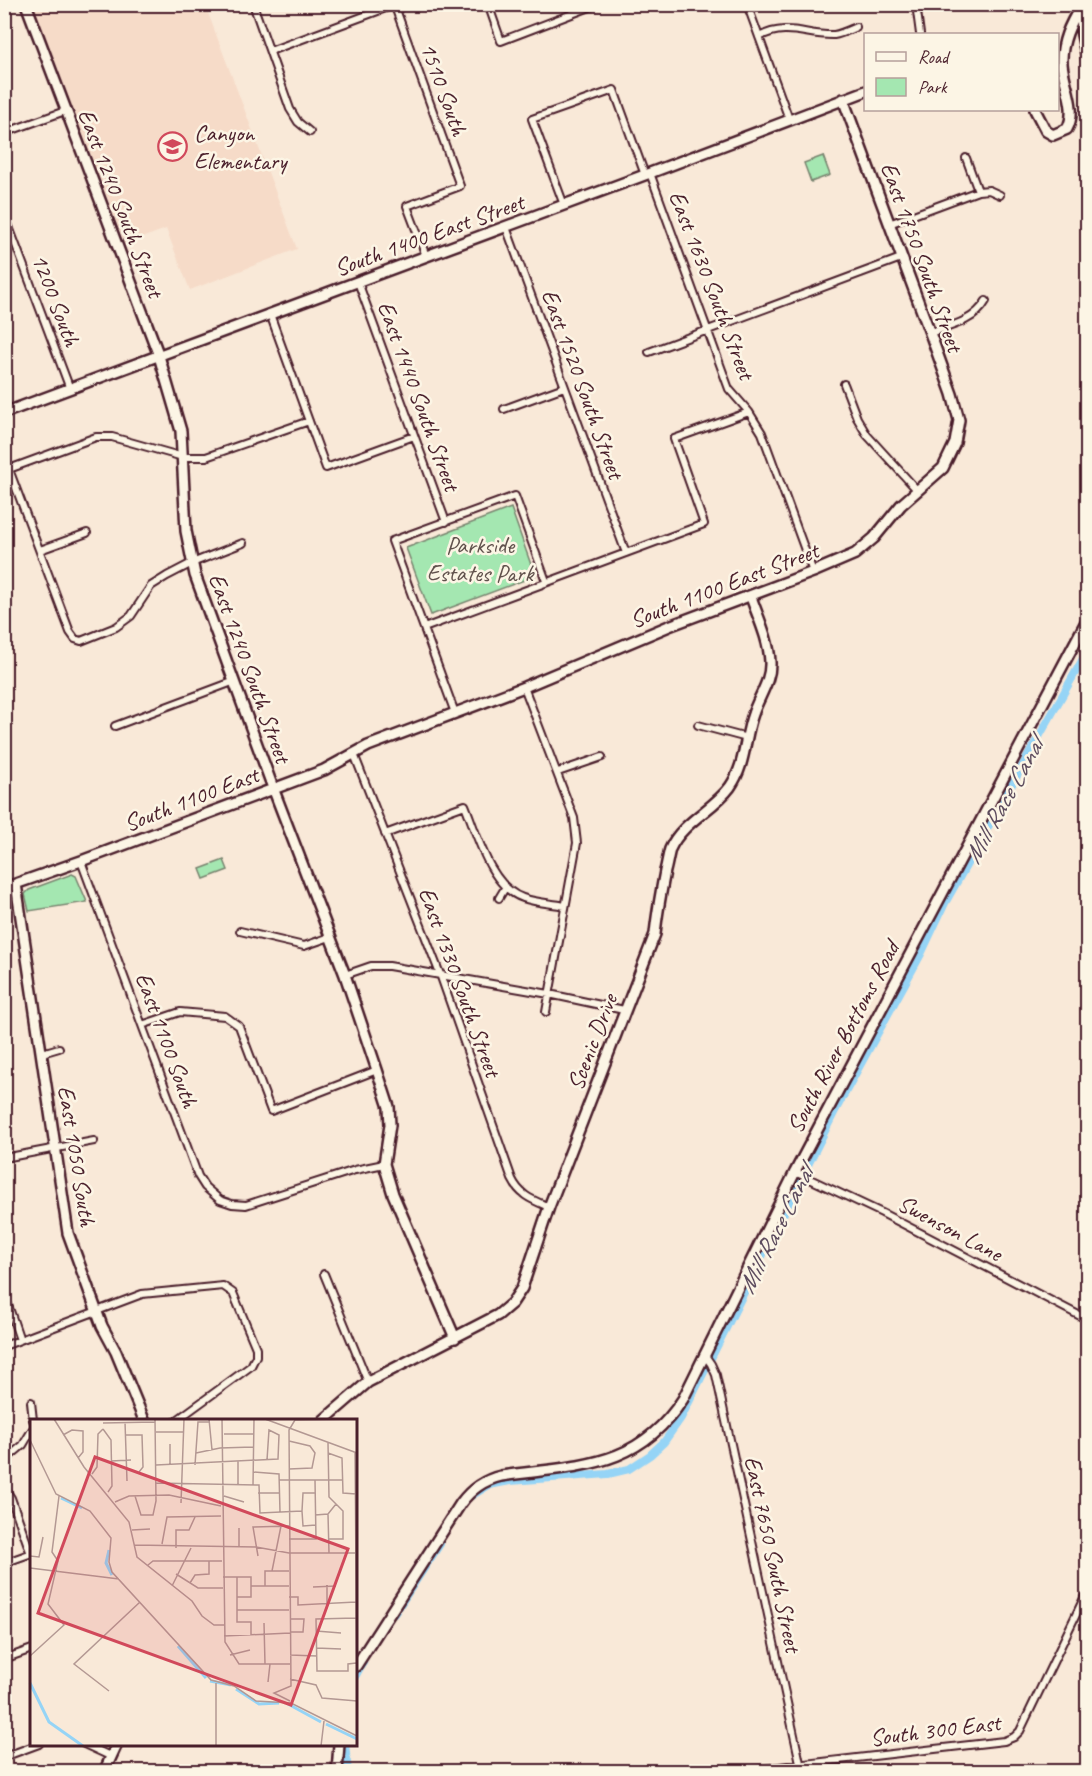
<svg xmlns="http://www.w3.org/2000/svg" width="1092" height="1776" viewBox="0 0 1092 1776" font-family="Caveat,sans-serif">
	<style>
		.built { fill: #f6dbc8 }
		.green { fill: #a4e7b1; stroke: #77836e; stroke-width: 1.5 }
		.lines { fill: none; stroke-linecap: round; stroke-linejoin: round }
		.canal { stroke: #95d4f6; stroke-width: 8 }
		.street-casing { stroke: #4a1f2b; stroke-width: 10 }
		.secondary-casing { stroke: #4a1f2b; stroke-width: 14 }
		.street { stroke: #fcf5e5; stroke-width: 6 }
		.secondary { stroke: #fcf5e5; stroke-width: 9 }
		.labels { text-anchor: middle; stroke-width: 5; stroke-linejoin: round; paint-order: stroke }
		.street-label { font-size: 24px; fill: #4a1f2b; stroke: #fcf5e5 }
		.poi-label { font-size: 24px; fill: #4a1f2b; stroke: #fcf5e5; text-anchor: start }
		.park-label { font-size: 24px; fill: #60514c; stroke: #fcf5e5 }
		.water-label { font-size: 26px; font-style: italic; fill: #5d4c5e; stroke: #fcf5e5 }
		.inset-river { fill: none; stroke: #95d4f6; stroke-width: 3 }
		.inset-road { fill: none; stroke: #b39893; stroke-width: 1.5 }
		.view { fill: #d1495b; fill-opacity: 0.15; stroke: #d1495b; stroke-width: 3 }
		.inset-edge { fill: none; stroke: #4a1f2b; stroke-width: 3 }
	</style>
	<rect width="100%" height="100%" fill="#f9e9d8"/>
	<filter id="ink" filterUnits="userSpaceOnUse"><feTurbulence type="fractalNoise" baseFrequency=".0167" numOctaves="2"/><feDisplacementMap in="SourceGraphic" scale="12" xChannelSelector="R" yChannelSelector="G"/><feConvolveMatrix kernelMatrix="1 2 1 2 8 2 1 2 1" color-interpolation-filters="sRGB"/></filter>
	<g filter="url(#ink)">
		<path class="built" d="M 33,5 L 205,5 L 297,249 L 190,290 L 166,229 L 125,244 Z"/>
		<path class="green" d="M 823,156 L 830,175 L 811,182 L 804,163 Z
			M 511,508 L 535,576 L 431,615 L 406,548 Z
			M 224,860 L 228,870 L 204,879 L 200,869 Z
			M 72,874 L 76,876 L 87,902 L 29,911 L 25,894 L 29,890 Z"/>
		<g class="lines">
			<path class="canal" d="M 471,1496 L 489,1485 L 510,1481 L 608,1474 L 629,1469 L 650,1455 L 664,1442 L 681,1418 L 835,1111 L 921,954 L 945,903 L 1088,650
				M 394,1614 L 440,1544
				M 356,1675 L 363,1662
				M 345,1744 L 348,1772"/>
			<defs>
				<path id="street" d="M 255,4 L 255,10 L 290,109 L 298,122 L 310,132
					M 394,4 L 460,186 L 407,206 L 426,256
					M 488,4 L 501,41 L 598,4
					M 747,4 L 789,119
					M 916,4 L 920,34
					M 759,37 C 788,22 805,36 834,35 C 841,34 849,30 856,27
					M 270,51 L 394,5
					M 4,133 L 65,111
					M 966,158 L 978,191
					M 650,173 L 729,389 L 749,412 L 762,433 L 813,572
					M 564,205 L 532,119 L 614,90 L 645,175
					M 889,224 L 978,191 L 989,190 L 1000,195
					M 4,225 L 8,224 L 70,389
					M 506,227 L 626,553
					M 358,282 L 446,522
					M 270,314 L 326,468 L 414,436
					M 930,333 C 951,326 975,321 986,301
					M 649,352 L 901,258
					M 844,384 L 857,418 L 867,435 L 918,491
					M 504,409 L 564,387
					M 4,456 L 70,632 L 75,639 L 81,641 L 116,627 L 131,616 L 151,586 L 167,576 L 192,563 L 243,543
					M 9,469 L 96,437 L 112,437 L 183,457 L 206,457 L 309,421
					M 40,550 L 87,533
					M 424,628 L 704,524 L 674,439 L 749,412
					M 524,687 L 574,818 L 577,843 L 546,1012
					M 455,713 L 392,541 L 515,496 L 546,581
					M 698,725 L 747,738
					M 115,726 L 235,681
					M 354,754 L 440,974 L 512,1179 C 520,1196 533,1200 549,1207
					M 558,772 L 602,757
					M 385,834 L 465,805 C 477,834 490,887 523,898 C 536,903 551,903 565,906
					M 81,861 L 198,1176 L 205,1187 L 220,1200 L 232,1204 L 246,1205 L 355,1170 L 384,1164
					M 499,898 L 505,888
					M 240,931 L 304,946 L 330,937
					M 345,975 L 371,966 L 389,966 L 549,994 L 624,1010
					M 142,1025 L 180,1012 L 225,1016 L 239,1026 L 271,1111 L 377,1070
					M 42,1053 L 59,1048
					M 4,1158 L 94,1141
					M 795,1172 L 882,1213 L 1088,1320
					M 324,1274 L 368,1382
					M 4,1293 L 20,1340
					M 4,1346 L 142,1294 L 223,1286 L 233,1293 L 256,1348 L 256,1356 L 251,1366 L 177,1420
					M 704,1354 L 711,1364 L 716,1375 L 802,1772
					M 31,1402 L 33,1420
					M 4,1461 L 23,1445 L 32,1430
					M 4,1487 L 11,1498 L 31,1554
					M 4,1563 L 32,1553
					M 4,1659 L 32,1649
					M 84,1744 L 110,1756
					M 4,1757 L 39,1744
					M 735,1772 L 1004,1741 L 1014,1737 L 1020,1731 L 1085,1596 L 1088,1595"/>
				<path id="secondary" d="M 26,4 L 159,356 L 181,431 L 186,531 L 195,575 L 273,788 L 345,975 L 377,1070 L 389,1107 L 390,1125 L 384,1164 L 393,1194 L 455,1338
					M 1081,4 L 1082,35 L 1088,63
					M 1035,110 L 1046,131 L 1053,135 L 1067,129 C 1078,109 1064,86 1062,64 C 1061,42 1070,24 1081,6
					M 4,413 L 650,173 L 866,91
					M 16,884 L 68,1233 L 102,1326 L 116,1352 L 144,1420
					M 4,888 L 81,861 L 324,770 L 368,746 L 524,687 L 669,626 L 813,572 L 855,554 L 874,538 L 901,505 L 943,468 L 955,443 L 959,420 L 952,394 L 930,333 L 843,99
					M 324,1420 L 368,1382 L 498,1315 L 512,1303 L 522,1288 L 549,1207 L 655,934 C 657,913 661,892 665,871 C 667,864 668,856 670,849 C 682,822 713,810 730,787 C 746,764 744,739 753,714 C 759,696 771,681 770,662 C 769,640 758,617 751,597
					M 356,1666 L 461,1503 C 472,1488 484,1480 501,1476 C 577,1465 637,1470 683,1399 L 795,1172 L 1088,618
					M 104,1772 L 117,1744
					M 337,1772 L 339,1744"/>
			</defs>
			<use href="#street" class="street-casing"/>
			<use href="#secondary" class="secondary-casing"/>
			<use href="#street" class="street"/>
			<use href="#secondary" class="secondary"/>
		</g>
	</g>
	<defs>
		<symbol id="school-ring" viewBox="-11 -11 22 22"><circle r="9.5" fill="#fcf5e5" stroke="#d1495b" stroke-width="1.5"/><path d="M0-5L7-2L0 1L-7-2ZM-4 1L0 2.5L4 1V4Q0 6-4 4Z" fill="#d1495b"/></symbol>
	</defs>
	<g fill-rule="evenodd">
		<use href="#school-ring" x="156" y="130" width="33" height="33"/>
	</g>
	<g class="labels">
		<g class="street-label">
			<text transform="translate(444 89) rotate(70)" y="8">1510 South</text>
			<text transform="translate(121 203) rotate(69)" y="8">East 1240 South Street</text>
			<text transform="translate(429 235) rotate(-20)" y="8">South 1400 East Street</text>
			<text transform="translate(922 257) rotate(70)" y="8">East 1750 South Street</text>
			<text transform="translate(712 285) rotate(69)" y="8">East 1630 South Street</text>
			<text transform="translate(56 300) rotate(69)" y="8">1200 South</text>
			<text transform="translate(583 384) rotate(70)" y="8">East 1520 South Street</text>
			<text transform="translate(419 396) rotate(70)" y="8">East 1440 South Street</text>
			<text transform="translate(724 585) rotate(-21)" y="8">South 1100 East Street</text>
			<text transform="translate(250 668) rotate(70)" y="8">East 1240 South Street</text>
			<text transform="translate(191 799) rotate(-21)" y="8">South 1100 East</text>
			<text transform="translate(460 982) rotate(70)" y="8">East 1330 South Street</text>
			<text transform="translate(843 1037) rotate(-62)" y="8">South River Bottoms Road</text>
			<text transform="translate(167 1040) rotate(70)" y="8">East 1100 South</text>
			<text transform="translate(592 1042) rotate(-69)" y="8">Scenic Drive</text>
			<text transform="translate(77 1156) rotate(81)" y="8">East 1050 South</text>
			<text transform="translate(950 1228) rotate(28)" y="8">Swenson Lane</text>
			<text transform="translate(773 1554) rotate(78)" y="8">East 7650 South Street</text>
			<text transform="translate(935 1730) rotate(-7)" y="8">South 300 East</text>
		</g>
		<g class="poi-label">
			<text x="194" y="141">Canyon<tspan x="194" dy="28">Elementary</tspan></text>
		</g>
		<g class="park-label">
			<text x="480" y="553">Parkside<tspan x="480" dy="28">Estates Park</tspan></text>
		</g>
		<g class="water-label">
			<text transform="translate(1003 801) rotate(-61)" y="9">Mill Race Canal</text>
			<text transform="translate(775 1230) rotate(-63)" y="9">Mill Race Canal</text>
		</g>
	</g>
	<g transform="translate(30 1419)">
		<rect width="327" height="327" fill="#f9e9d8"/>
		<path class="inset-river" d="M 31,79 L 52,89M 79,131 L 76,144 L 82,156M 148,227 L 176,259M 180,262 L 201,266M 0,264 L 19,303 L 53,327M 206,270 L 229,285 L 249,284M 258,285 L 291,303M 296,305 L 327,320"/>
		<path class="inset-road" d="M 24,0 L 54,48 L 99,103 L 107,138 L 162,182 L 172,197 L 184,206 L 194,206M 179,0 L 182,31M 192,0 L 195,223 L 209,245 L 260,245M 235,0 L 327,34M 265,1 L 326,0M 95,3 L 97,62M 73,4 L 125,3M 73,10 L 81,21 L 82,67 L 78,73M 126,13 L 154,13M 194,15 L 224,15M 33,16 L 42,11 L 53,12 L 53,33 L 48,39M 95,16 L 112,16 L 113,48 L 109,53M 0,21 L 26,75 L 60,92 L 81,119 L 79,143 L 82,153 L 181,261 L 204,267 L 226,282 L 261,284 L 327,317M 259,22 L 280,27 L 285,34 L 282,49 L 259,50M 298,24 L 299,78 L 313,92 L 313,120 L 299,120M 140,25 L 140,46M 166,34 L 190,29 L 223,28M 298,34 L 312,39 L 313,74 L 326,75M 325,34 L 327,279M 81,42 L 101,41M 126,46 L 248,40 L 249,16 L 239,11 L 237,41M 165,46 L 168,3 L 179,3M 223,53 L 249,55 L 250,93M 62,55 L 67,48 L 68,15 L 73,10M 249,61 L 313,61M 126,64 L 229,66 L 230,94 L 272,92M 208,65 L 208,42M 223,66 L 224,0M 228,74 L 250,74M 285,74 L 273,74 L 272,92 L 273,107 L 286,106M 105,77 L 111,96 L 123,96 L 126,82 L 125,0M 194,77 L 214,83M 85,83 L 99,77 L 139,76 L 191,87M 151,84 L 154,0M 298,95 L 299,134M 285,96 L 298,95 L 306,85M 209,109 L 209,128M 102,111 L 120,110M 259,120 L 286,120 L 285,61M 132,125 L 137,98 L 191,97M 104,126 L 226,128 L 259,134 L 325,134M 146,129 L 146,111 L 159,111 L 165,98M 0,137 L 9,138 L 13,118M 228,137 L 223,108 L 259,107M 118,146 L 123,142 L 192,142M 0,149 L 89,160M 242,152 L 251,107M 146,155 L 168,169 L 193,169M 193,158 L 221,158 L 221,178 L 207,178M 207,158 L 207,203 L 221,203 L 221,216M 160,164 L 165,156 L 179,155 L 179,142M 297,166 L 297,186M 142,167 L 161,129M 221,167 L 259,167M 235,167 L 235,152 L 259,152M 283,168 L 306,167M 259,178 L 268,178 L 268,186 L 326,183M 207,191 L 259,191M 260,200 L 274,200 L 273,213 L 260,213M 234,204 L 235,245M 286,212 L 311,214M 194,217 L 260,214M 286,229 L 311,230M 200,236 L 220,231M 260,236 L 287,237M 0,237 L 34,206 L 18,185 L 28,142 L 22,133 L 29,77M 326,244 L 318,245 L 318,252 L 287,252 L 286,200 L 326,199M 260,260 L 286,266 L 292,279 L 327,282M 238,263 L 240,245M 79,272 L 44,245 L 110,183M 260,282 L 244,274 L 261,267 L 259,11 L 265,1M 186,327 L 186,264M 291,327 L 294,302"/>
		<path class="view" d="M 65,38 L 318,130 L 261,286 L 8,194 Z"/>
		<rect width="327" height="327" class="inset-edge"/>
	</g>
	<rect width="1092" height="1776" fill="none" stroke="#fcf5e5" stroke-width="24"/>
	<rect x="12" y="12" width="1068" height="1752" fill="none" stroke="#4a1f2b" stroke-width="2" filter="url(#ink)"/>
	<rect x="864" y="33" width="195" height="78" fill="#fcf5e5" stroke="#b59f9b" stroke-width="1.5"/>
	<rect x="876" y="52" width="30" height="9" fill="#fcf5e5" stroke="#b59f9b" stroke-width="1.5"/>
	<text x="918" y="63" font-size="18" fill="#4a1f2b">Road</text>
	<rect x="876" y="78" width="30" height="18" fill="#a4e7b1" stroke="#b59f9b" stroke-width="1.5"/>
	<text x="918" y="93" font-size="18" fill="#4a1f2b">Park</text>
</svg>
